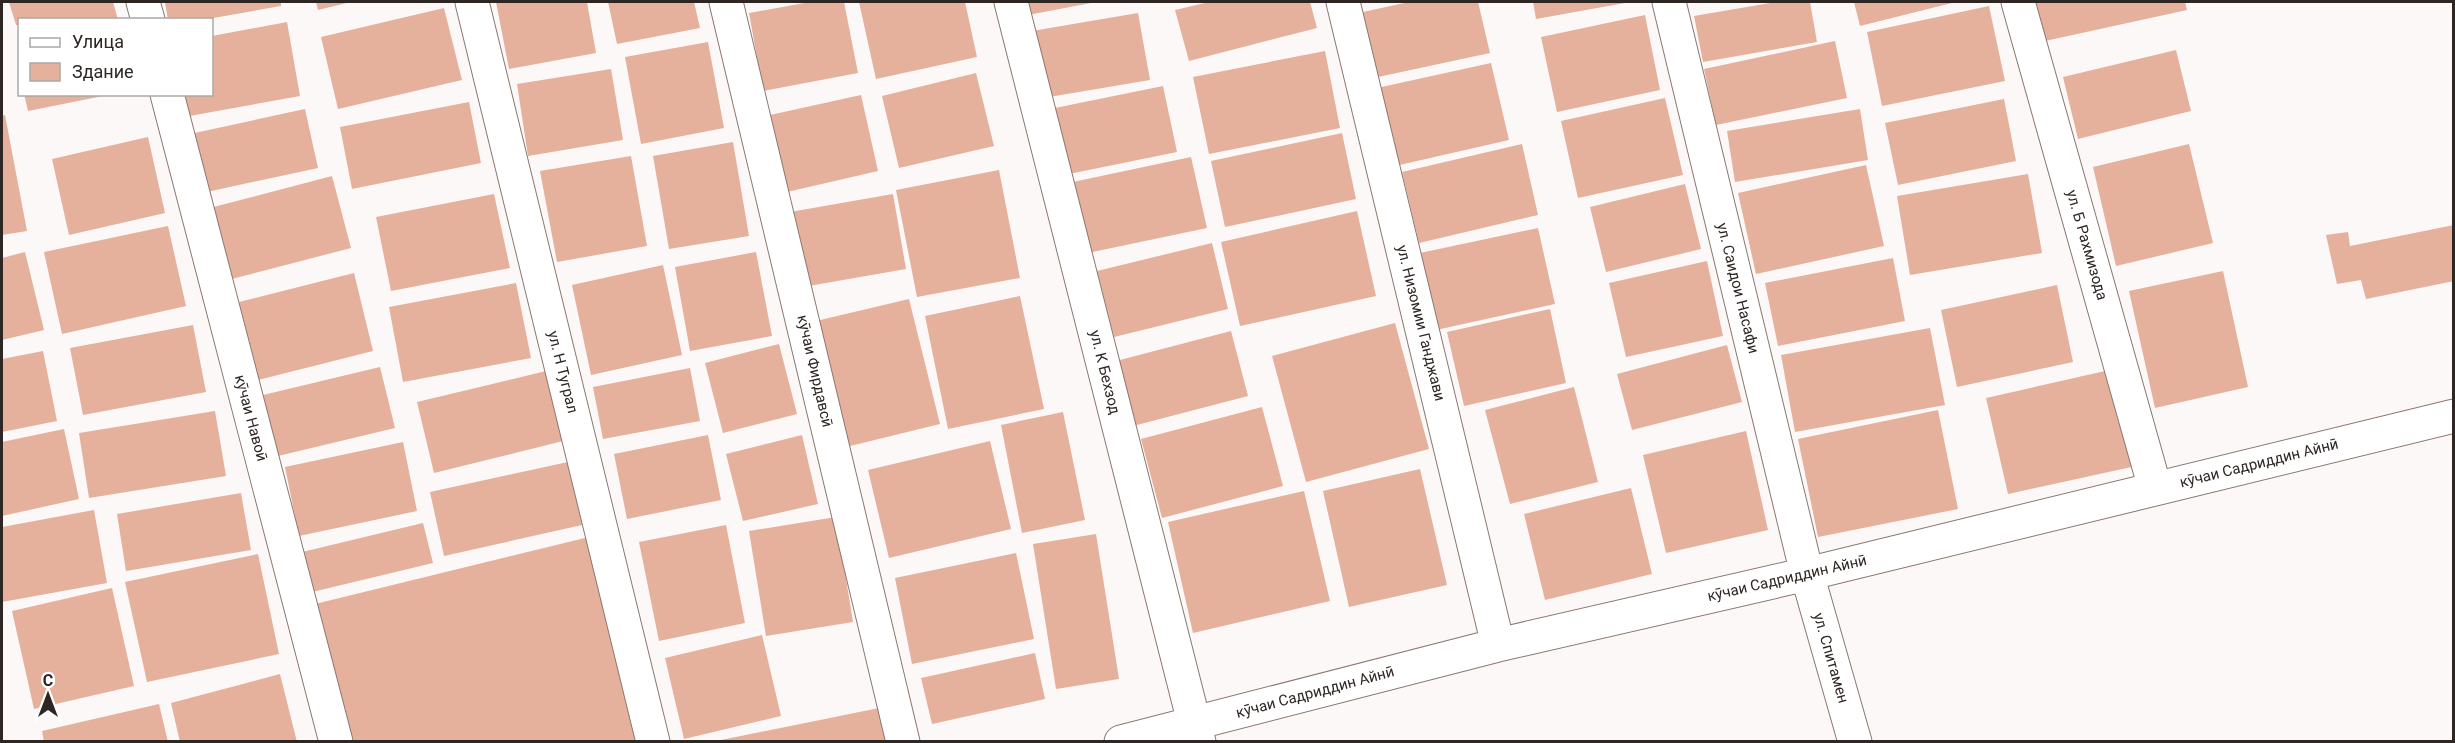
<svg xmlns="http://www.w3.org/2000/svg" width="2455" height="743" viewBox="0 0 2455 743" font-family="Roboto,sans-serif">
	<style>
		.building { fill: #e5b09c }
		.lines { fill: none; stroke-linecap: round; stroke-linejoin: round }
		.minor-casing { stroke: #8a7871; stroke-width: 35 }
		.minor { stroke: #fff; stroke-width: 33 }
		.labels { text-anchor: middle; stroke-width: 6; stroke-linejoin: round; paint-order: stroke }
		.street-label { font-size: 15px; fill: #2e2623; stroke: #fff }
	</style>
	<rect width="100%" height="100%" fill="#fcf8f7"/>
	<path class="building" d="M 9,2 L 113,2 L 118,20 L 20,20 L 20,25 L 16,25 Z
		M 165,2 L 281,2 L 281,6 L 202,20 L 168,20 Z
		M 316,2 L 351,2 L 318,10 Z
		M 496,2 L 587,2 L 596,53 L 509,69 Z
		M 608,2 L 694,2 L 700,28 L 617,44 Z
		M 810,2 L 844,2 L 858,73 L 763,91 L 749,13 Z
		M 859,2 L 965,2 L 977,57 L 876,79 Z
		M 1026,2 L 1091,2 L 1091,3 L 1028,15 Z
		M 1209,2 L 1310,2 L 1317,28 L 1189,61 L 1175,10 Z
		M 1409,2 L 1478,2 L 1490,53 L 1378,77 L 1363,12 Z
		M 1533,2 L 1624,2 L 1625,3 L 1536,19 Z
		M 1776,2 L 1810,2 L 1817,42 L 1703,62 L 1694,16 Z
		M 1854,2 L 1956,2 L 1860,26 Z
		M 2036,2 L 2185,2 L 2187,10 L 2045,41 Z
		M 1989,6 L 2005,81 L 1882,106 L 1867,32 Z
		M 444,8 L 462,80 L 338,109 L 321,37 Z
		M 1138,13 L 1150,80 L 1043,98 L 1032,31 Z
		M 1645,15 L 1660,90 L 1557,112 L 1541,37 Z
		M 287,22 L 300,96 L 184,117 L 180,94 L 212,94 L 212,36 Z
		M 1835,41 L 1847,98 L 1716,125 L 1704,69 Z
		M 708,42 L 724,128 L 641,144 L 625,57 Z
		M 2176,50 L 2191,111 L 2078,139 L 2063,77 Z
		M 1325,51 L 1340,128 L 1209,154 L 1193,77 Z
		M 1491,63 L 1509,140 L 1395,166 L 1377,88 Z
		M 611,69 L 623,140 L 528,156 L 517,84 Z
		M 976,73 L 994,146 L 899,168 L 882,96 Z
		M 1163,86 L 1177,152 L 1064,175 L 1050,109 Z
		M 24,94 L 103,94 L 103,96 L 28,111 Z
		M 861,95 L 878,171 L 787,192 L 770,115 Z
		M 1665,98 L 1683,175 L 1578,198 L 1561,121 Z
		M 2004,99 L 2016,161 L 1898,185 L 1885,123 Z
		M 469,102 L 481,163 L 352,189 L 340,127 Z
		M 305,109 L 318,168 L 202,193 L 190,134 Z
		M 1860,109 L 1868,160 L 1735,182 L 1727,131 Z
		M 5,115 L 27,231 L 2,235 L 2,116 Z
		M 1342,133 L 1356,199 L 1225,227 L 1211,161 Z
		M 148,137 L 165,213 L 69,235 L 52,159 Z
		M 733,142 L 749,236 L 669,249 L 653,156 Z
		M 1522,144 L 1538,215 L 1419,243 L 1402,172 Z
		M 2189,144 L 2213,243 L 2116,266 L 2093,167 Z
		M 631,156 L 647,246 L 557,262 L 540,171 Z
		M 1191,157 L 1207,228 L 1083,254 L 1068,183 Z
		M 1866,165 L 1884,246 L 1756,274 L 1738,193 Z
		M 999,170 L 1020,278 L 917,297 L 896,190 Z
		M 2028,174 L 2042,253 L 1910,275 L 1897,196 Z
		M 332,176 L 351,248 L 220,282 L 202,210 Z
		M 1685,184 L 1701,249 L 1606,272 L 1590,207 Z
		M 494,194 L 510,268 L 391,291 L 376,217 Z
		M 893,194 L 906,269 L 803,287 L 790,212 Z
		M 1357,211 L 1376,296 L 1240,326 L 1221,242 Z
		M 2454,225 L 2454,281 L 2366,299 L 2361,280 L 2337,284 L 2326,235 L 2348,232 L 2350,246 Z
		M 168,226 L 186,306 L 62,334 L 44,252 Z
		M 1538,228 L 1555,304 L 1436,330 L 1420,253 Z
		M 1212,243 L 1228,309 L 1114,337 L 1097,271 Z
		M 25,252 L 44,330 L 2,340 L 2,258 Z
		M 756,252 L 772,336 L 690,351 L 675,267 Z
		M 1893,258 L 1905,321 L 1778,346 L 1765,283 Z
		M 1707,261 L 1723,336 L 1626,357 L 1609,283 Z
		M 663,265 L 682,355 L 591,375 L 572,285 Z
		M 2223,271 L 2248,387 L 2155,408 L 2129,291 Z
		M 354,273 L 373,351 L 258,380 L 239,302 Z
		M 516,283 L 531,358 L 403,382 L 389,307 Z
		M 2057,285 L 2073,362 L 1957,387 L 1941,310 Z
		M 1020,296 L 1044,409 L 948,429 L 925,316 Z
		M 909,299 L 940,424 L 846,447 L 816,321 Z
		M 1550,309 L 1566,383 L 1464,406 L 1447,332 Z
		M 1395,323 L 1429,449 L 1306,482 L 1272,356 Z
		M 193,325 L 206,392 L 83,415 L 70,348 Z
		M 1930,328 L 1945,405 L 1795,432 L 1781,355 Z
		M 1231,331 L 1248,396 L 1133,426 L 1116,361 Z
		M 779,344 L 797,414 L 723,433 L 705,363 Z
		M 1727,345 L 1742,402 L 1632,430 L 1617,374 Z
		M 43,351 L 57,421 L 2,432 L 2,359 Z
		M 380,367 L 395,428 L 278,456 L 263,395 Z
		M 690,368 L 700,421 L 603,439 L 593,387 Z
		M 2114,369 L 2136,466 L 2008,494 L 1986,398 Z
		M 546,371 L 563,441 L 434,473 L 417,402 Z
		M 1574,387 L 1598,482 L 1510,504 L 1485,410 Z
		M 1262,407 L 1283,486 L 1162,518 L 1141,439 Z
		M 1938,410 L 1958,509 L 1818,537 L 1798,439 Z
		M 215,411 L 226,476 L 89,498 L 79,433 Z
		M 1063,412 L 1085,520 L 1022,533 L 1001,425 Z
		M 64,429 L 79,499 L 2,516 L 2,442 Z
		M 1746,431 L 1768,530 L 1666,553 L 1643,455 Z
		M 708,435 L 721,500 L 627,519 L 614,454 Z
		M 802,435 L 818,504 L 743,521 L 726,454 Z
		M 990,441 L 1011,529 L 889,558 L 868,470 Z
		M 403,442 L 417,511 L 299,536 L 285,467 Z
		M 568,462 L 582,525 L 444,556 L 430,492 Z
		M 1420,469 L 1447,585 L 1349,607 L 1323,491 Z
		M 1631,488 L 1652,574 L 1545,600 L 1524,514 Z
		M 1304,491 L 1330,601 L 1193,633 L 1168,522 Z
		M 241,493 L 251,550 L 126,571 L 117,514 Z
		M 94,510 L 107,583 L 2,602 L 2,527 Z
		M 836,517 L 853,622 L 766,636 L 749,531 Z
		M 423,523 L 433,563 L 308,593 L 298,553 Z
		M 726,525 L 745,623 L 659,641 L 639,542 Z
		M 1096,534 L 1119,679 L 1056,689 L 1033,544 Z
		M 589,537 L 640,742 L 350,742 L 315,604 Z
		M 1016,553 L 1034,639 L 912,664 L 895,578 Z
		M 258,554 L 279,654 L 147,682 L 125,582 Z
		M 112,588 L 134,686 L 34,709 L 12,611 Z
		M 762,635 L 781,716 L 684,739 L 665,658 Z
		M 1035,653 L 1045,699 L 932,724 L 921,678 Z
		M 280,674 L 297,742 L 180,742 L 171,703 Z
		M 159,704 L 168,742 L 44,742 L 42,731 Z
		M 879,708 L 886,742 L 721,742 L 721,740 Z"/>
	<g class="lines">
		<defs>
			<path id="minor" d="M 143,2 L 148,20
				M 472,2 L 653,742
				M 726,2 L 903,742
				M 1011,2 L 1199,742
				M 1343,2 L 1498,645
				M 1669,2 L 1807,574 L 1855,742
				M 2018,2 L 2155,488
				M 167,94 L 336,742
				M 1121,742 L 1498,645 L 1807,574 L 2454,416"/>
		</defs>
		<use href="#minor" class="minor-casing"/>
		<use href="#minor" class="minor"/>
	</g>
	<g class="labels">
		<g class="street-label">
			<text transform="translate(2087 245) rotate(74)" y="5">ул. Б Рахмизода</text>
			<text transform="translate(1738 288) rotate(76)" y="5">ул. Саидои Насафи</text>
			<text transform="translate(1421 323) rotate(76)" y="5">ул. Низомии Ганджави</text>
			<text transform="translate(815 371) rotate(77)" y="5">кӯчаи Фирдавсӣ</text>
			<text transform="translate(563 372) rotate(76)" y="5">ул. Н Туграл</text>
			<text transform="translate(1105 372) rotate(76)" y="5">ул. К Бехзод</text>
			<text transform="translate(251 418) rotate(75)" y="5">кӯчаи Навоӣ</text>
			<text transform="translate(2259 463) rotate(-14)" y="5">кӯчаи Садриддин Айнӣ</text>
			<text transform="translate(1787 578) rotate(-13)" y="5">кӯчаи Садриддин Айнӣ</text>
			<text transform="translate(1831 658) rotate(74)" y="5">ул. Спитамен</text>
			<text transform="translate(1315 692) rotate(-15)" y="5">кӯчаи Садриддин Айнӣ</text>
		</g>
	</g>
	<rect width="2455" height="743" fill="none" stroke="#2e2623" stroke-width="6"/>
	<rect x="18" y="18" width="195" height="78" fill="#ffffff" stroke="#aba8a7" stroke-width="1.5"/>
	<rect x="30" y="38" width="30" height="9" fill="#ffffff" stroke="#aba8a7" stroke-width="1.5"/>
	<text x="72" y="48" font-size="18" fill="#2e2623">Улица</text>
	<rect x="30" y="63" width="30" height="18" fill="#e5b09c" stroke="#aba8a7" stroke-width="1.5"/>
	<text x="72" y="78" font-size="18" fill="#2e2623">Здание</text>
	<g transform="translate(48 695)" stroke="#ffffff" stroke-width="4.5" paint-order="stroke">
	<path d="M0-4.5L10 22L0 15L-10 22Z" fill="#2e2623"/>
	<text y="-9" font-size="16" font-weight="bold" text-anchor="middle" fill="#2e2623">С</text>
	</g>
</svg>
